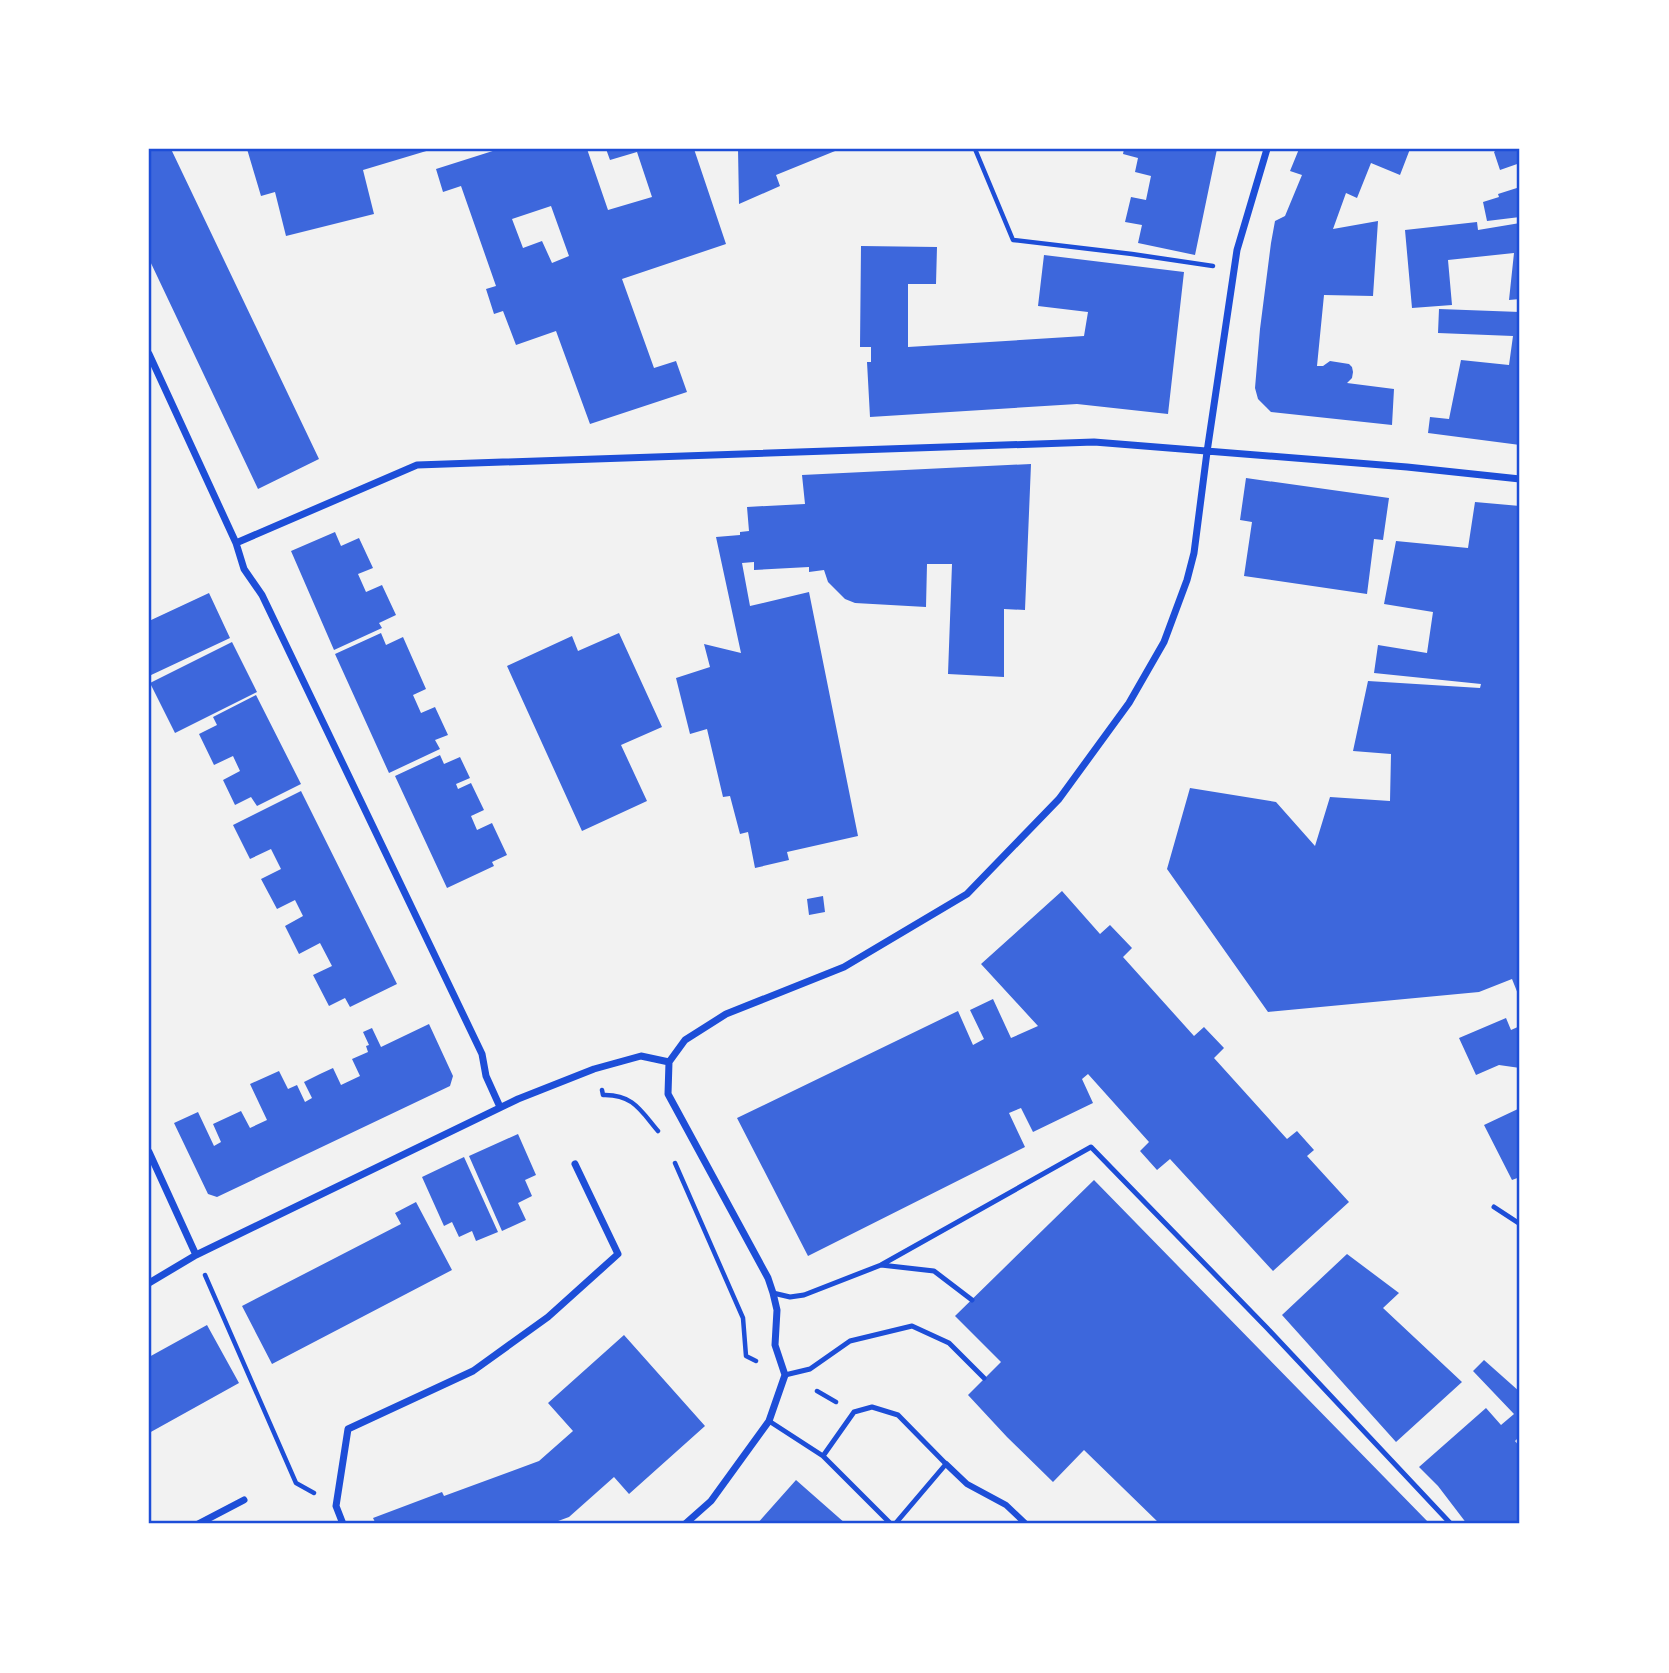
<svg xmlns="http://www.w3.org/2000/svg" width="1669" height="1673" viewBox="0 0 1669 1673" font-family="'Exo 2',sans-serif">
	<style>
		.building { fill: #3d67dc; fill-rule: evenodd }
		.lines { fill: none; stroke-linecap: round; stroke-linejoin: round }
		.path { stroke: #1d4ed8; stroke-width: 4.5 }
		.service { stroke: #1d4ed8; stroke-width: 5 }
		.pedestrian { stroke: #1d4ed8; stroke-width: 6 }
		.minor { stroke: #1d4ed8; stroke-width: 7 }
		.neatline { fill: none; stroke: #1d4ed8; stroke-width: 2.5 }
	</style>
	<rect width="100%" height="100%" fill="#f2f2f2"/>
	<path class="building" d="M 151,149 L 171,149 L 319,459 L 258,489 L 149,259 L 149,150 Z
		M 247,149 L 433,149 L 363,170 L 374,214 L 286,236 L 275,192 L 261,196 Z
		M 499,149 L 587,149 L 608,210 L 652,197 L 637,152 L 610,160 L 606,149 L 694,149 L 726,244 L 622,279 L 654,368 L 676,361 L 687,392 L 590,424 L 556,331 L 516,345 L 503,311 L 494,314 L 486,289 L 496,286 L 461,186 L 443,192 L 436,169 ZM 551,206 L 569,256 L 552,263 L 542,241 L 523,248 L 512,219 Z
		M 738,149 L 840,149 L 776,175 L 780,186 L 739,204 Z
		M 1124,149 L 1217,149 L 1195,255 L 1138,243 L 1142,225 L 1125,222 L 1131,197 L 1146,200 L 1151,176 L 1135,172 L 1138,158 L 1123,154 Z
		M 1299,149 L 1410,149 L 1400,175 L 1371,163 L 1357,198 L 1346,193 L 1333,229 L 1378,221 L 1373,296 L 1324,295 L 1317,366 L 1323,366 L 1330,361 L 1349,364 L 1352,367 L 1353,372 L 1352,378 L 1347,383 L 1394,389 L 1392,425 L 1271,412 L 1258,399 L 1255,388 L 1260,329 L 1271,243 L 1275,221 L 1285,216 L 1302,175 L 1290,171 Z
		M 1497,149 L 1520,149 L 1520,163 L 1500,170 L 1494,152 Z
		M 1520,187 L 1520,217 L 1487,221 L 1483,202 L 1499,197 L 1498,194 Z
		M 1477,222 L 1478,230 L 1520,223 L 1520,299 L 1509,300 L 1514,253 L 1448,260 L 1452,305 L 1412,308 L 1405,230 Z
		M 861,246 L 937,247 L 936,284 L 908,284 L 908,347 L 1084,336 L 1088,312 L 1038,306 L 1044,255 L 1184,272 L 1168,414 L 1077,404 L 870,417 L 867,362 L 871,362 L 871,347 L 860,347 Z
		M 1439,309 L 1520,312 L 1520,445 L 1428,433 L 1430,417 L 1449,419 L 1461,360 L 1509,365 L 1513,336 L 1438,333 Z
		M 1031,464 L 1025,610 L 1004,609 L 1004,677 L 948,674 L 952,564 L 927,564 L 926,607 L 855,603 L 845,599 L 828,582 L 824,570 L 809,572 L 809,567 L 754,570 L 754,562 L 742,563 L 750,606 L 809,592 L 858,836 L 787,852 L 789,860 L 755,868 L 748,832 L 740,834 L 730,796 L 723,797 L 707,729 L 690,734 L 676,678 L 710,667 L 704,644 L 741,653 L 716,537 L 740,535 L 740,532 L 749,531 L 747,507 L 805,504 L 802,475 Z
		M 1246,478 L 1389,498 L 1383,540 L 1374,539 L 1367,594 L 1244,576 L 1252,522 L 1240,520 Z
		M 1475,502 L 1520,506 L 1520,999 L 1512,979 L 1479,992 L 1268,1012 L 1167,869 L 1190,788 L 1276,802 L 1315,846 L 1330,797 L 1390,801 L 1391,754 L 1353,751 L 1368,681 L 1480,688 L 1481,684 L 1374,673 L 1378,645 L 1427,653 L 1433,612 L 1384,604 L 1396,541 L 1468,548 Z
		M 335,532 L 341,546 L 359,538 L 373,568 L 358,574 L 366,592 L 382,585 L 396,615 L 379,623 L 382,628 L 334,650 L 291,551 Z
		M 209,593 L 230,638 L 149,676 L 149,621 Z
		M 381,633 L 386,645 L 403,637 L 426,689 L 413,695 L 421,713 L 435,707 L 448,735 L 435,740 L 440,749 L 389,773 L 335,654 Z
		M 619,633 L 662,727 L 621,745 L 647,801 L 582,831 L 507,666 L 572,636 L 578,651 Z
		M 232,642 L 257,692 L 175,733 L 150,683 Z
		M 256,695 L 301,784 L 257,806 L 251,797 L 235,805 L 223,780 L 240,771 L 233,756 L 214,765 L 199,734 L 217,725 L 213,717 Z
		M 440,755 L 444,764 L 460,757 L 470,778 L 456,784 L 458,789 L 471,783 L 484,810 L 471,816 L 477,830 L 492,823 L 507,855 L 492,862 L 494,866 L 447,888 L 395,776 Z
		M 301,791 L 397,984 L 350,1007 L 345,998 L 329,1006 L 313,975 L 332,966 L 320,943 L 299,954 L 285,926 L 303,916 L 295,900 L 277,909 L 261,879 L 281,869 L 271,849 L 250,859 L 233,825 Z
		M 1062,891 L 1100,934 L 1110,925 L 1132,948 L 1123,957 L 1194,1036 L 1204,1027 L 1224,1048 L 1214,1058 L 1287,1139 L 1297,1131 L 1314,1150 L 1307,1156 L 1349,1202 L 1273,1271 L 1170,1159 L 1157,1170 L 1140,1151 L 1149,1142 L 1088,1074 L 1082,1079 L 1093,1103 L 1033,1132 L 1021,1108 L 1009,1113 L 1025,1147 L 808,1256 L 737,1118 L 958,1011 L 973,1045 L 984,1039 L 970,1010 L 993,999 L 1011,1038 L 1038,1026 L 981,964 Z
		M 823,896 L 825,912 L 809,915 L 807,899 Z
		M 1506,1018 L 1511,1030 L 1520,1026 L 1520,1068 L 1499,1065 L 1476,1075 L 1459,1038 Z
		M 429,1024 L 453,1076 L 450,1086 L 217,1197 L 208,1194 L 174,1123 L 198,1112 L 214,1146 L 221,1142 L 213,1124 L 241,1111 L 250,1128 L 267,1120 L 250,1084 L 279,1071 L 288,1089 L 297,1085 L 305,1102 L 312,1098 L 304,1082 L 320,1074 L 333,1068 L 341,1085 L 360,1076 L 352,1059 L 368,1052 L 366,1046 L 369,1045 L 363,1032 L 372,1028 L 381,1047 Z
		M 1520,1108 L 1520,1177 L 1512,1180 L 1484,1125 Z
		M 518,1134 L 536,1175 L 525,1180 L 532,1196 L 518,1203 L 526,1220 L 502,1231 L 469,1156 Z
		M 464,1157 L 498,1232 L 476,1241 L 472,1231 L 459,1237 L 452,1222 L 444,1226 L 422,1177 Z
		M 1094,1180 L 1430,1524 L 1160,1524 L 1084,1450 L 1053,1482 L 1007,1437 L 968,1395 L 1001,1362 L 955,1316 Z
		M 416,1202 L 452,1270 L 272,1364 L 242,1306 L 401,1224 L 395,1213 Z
		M 1347,1254 L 1399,1293 L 1383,1308 L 1462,1382 L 1396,1442 L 1282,1315 Z
		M 207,1325 L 239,1383 L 149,1433 L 149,1357 Z
		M 624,1335 L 705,1426 L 629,1494 L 614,1477 L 569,1517 L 550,1524 L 376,1524 L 373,1518 L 442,1492 L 444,1496 L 539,1461 L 573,1431 L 548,1403 Z
		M 1484,1360 L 1520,1392 L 1520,1436 L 1515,1441 L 1520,1447 L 1520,1524 L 1467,1524 L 1438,1486 L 1419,1467 L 1486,1408 L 1501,1425 L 1514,1414 L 1473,1371 Z
		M 796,1480 L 846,1524 L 757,1524 Z"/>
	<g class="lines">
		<path class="path" d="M 975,149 L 1013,240 L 1132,254 L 1213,266
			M 602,1090 L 603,1095 C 633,1094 641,1111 658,1131
			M 675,1163 L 743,1318 L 746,1356 L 756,1361
			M 205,1275 L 296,1483 L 314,1493
			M 817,1391 L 836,1402"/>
		<path class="service" d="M 1494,1207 L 1520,1224
			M 881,1265 L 934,1271 L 972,1300
			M 773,1293 L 790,1297 L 804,1295 L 881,1265 L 1091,1147 L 1267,1328 L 1451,1524
			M 785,1375 L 810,1369 L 850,1341 L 912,1326 L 949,1343 L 984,1378
			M 769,1421 L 823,1456 L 854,1412 L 872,1407 L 898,1415 L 946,1464 L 895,1524
			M 823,1456 L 891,1524"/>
		<path class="pedestrian" d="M 946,1464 L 967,1484 L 1006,1505 L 1026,1524"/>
		<path class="minor" d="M 149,354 L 236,543 L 244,569 L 262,595 L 482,1054 L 486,1076 L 500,1107
			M 236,543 L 417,465 L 1094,442 L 1407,467 L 1520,479
			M 669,1062 L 685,1040 L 726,1014 L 844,967 L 967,894 L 1059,799 L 1129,703 L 1164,642 L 1187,580 L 1194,553 L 1207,452 L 1237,250 L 1267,149
			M 669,1062 L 668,1094 L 768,1278 L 773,1293 L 777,1310 L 775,1345 L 785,1375 L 769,1421 L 711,1501 L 685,1524
			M 149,1152 L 196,1255
			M 149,1283 L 196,1255 L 518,1099 L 594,1069 L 641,1056 L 669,1062
			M 198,1524 L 244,1500
			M 343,1524 L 336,1506 L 348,1429 L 473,1371 L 548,1317 L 618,1254 L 575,1164"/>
	</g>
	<rect width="1669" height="1673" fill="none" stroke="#ffffff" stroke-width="301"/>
	<rect x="150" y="150" width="1368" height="1372" class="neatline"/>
</svg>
